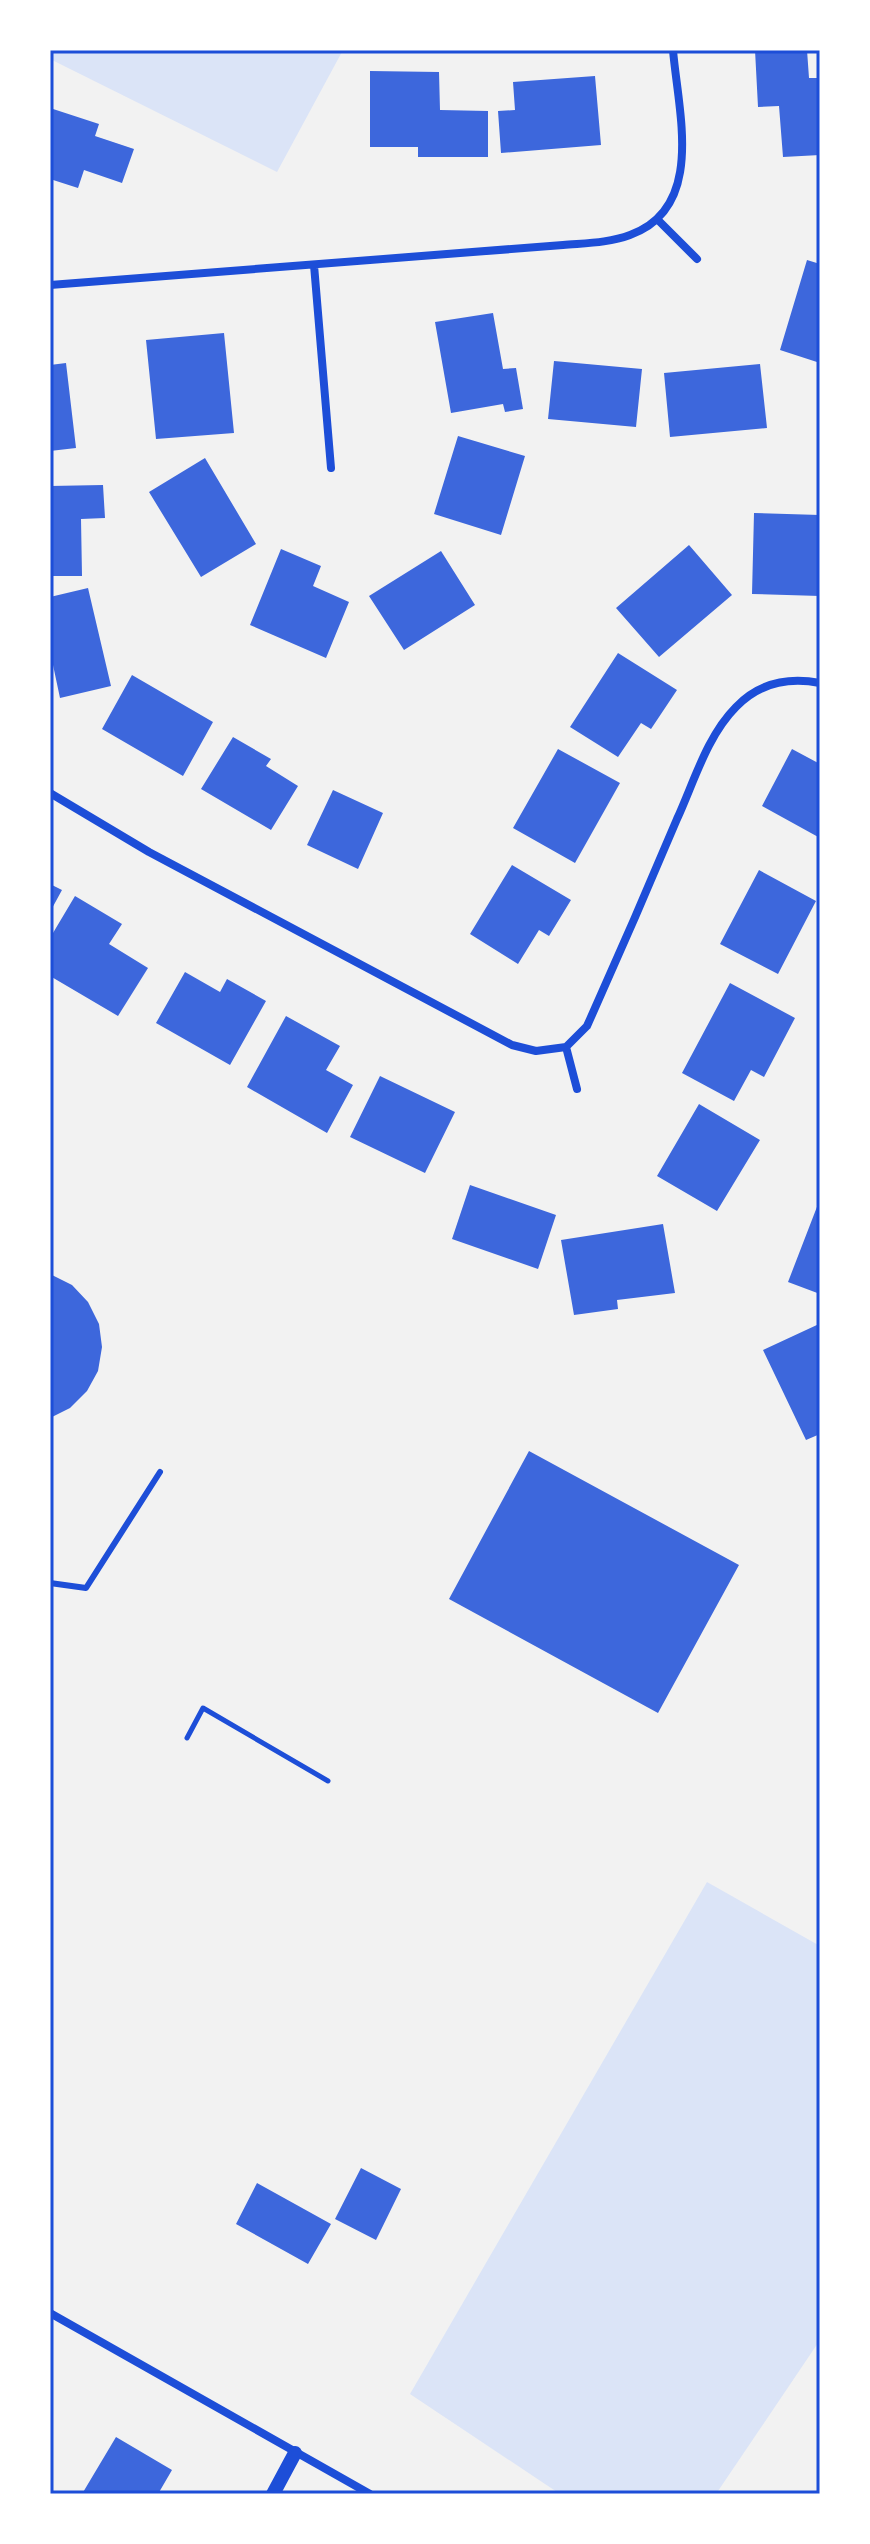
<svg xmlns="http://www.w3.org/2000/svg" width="870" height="2544" viewBox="0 0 870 2544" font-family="Raleway,sans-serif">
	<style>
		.green { fill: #dbe4f7 }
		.building { fill: #3d67dc }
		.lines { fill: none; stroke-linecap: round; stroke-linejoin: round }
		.path { stroke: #1d4ed8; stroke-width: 5 }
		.service { stroke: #1d4ed8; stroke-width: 6 }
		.minor { stroke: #1d4ed8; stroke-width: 8 }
		.tertiary { stroke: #1d4ed8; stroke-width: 14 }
		.neatline { fill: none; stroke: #1d4ed8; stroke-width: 3 }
	</style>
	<rect width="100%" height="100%" fill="#f2f2f2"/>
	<path class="green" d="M 50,50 L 343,50 L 277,172 L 50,59 Z
		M 707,1882 L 820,1946 L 820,2340 L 716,2494 L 560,2494 L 410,2394 Z"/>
	<path class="building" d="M 755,50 L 807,50 L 809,78 L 820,78 L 820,155 L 783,157 L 779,106 L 758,107 Z
		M 370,71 L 439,72 L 440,110 L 488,111 L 488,157 L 418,157 L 418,147 L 370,147 Z
		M 595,76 L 601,145 L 501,153 L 498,111 L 515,110 L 513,82 Z
		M 50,108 L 99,124 L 95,136 L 134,149 L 122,183 L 84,170 L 78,188 L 50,179 Z
		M 807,260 L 820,264 L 820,363 L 780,350 Z
		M 493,313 L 503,369 L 516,368 L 523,409 L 505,412 L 503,404 L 451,413 L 435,322 Z
		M 224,333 L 234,433 L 156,439 L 146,340 Z
		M 554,361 L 642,369 L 636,427 L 548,419 Z
		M 66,363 L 76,448 L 50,451 L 50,365 Z
		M 760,364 L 767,428 L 670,437 L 664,373 Z
		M 458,436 L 525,456 L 501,535 L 434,514 Z
		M 205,458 L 256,544 L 201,577 L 149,492 Z
		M 103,485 L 105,518 L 81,519 L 82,576 L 50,576 L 50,486 Z
		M 754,513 L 820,515 L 820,596 L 752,594 Z
		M 689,545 L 732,595 L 659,657 L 616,608 Z
		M 281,549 L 321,566 L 313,586 L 349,602 L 326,658 L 250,625 Z
		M 441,551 L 475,605 L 404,650 L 369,596 Z
		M 88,588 L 111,686 L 60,698 L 53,665 L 50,666 L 50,597 Z
		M 618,653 L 677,690 L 651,729 L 641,723 L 618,757 L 570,727 Z
		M 132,675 L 213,722 L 183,776 L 102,729 Z
		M 233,737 L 271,759 L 266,766 L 298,786 L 271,830 L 201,789 Z
		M 558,749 L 620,783 L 575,863 L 513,828 Z
		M 792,749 L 820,764 L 820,838 L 762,806 Z
		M 333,790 L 383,813 L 358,869 L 307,845 Z
		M 512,865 L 571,900 L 549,936 L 539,930 L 518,964 L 470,934 Z
		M 759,870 L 816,901 L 778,974 L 720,944 Z
		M 50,884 L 62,890 L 50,912 Z
		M 75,896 L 122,924 L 109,944 L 148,968 L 118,1016 L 50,976 L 50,938 Z
		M 185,972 L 220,992 L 227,979 L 266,1001 L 230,1065 L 156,1023 Z
		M 730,983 L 795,1018 L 764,1077 L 751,1070 L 734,1101 L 682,1073 Z
		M 286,1016 L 340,1046 L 326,1070 L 353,1085 L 327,1133 L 247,1087 Z
		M 380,1076 L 455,1112 L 425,1173 L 350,1137 Z
		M 699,1104 L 760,1140 L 717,1211 L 657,1176 Z
		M 470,1185 L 556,1215 L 538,1269 L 452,1239 Z
		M 820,1199 L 820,1294 L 788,1282 Z
		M 663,1224 L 675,1293 L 617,1300 L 618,1309 L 574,1315 L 561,1240 Z
		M 50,1274 L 72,1285 L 88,1302 L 99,1324 L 102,1347 L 98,1371 L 87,1391 L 70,1408 L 50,1418 Z
		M 819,1324 L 820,1434 L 806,1440 L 763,1350 Z
		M 529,1451 L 739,1565 L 658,1713 L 449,1599 Z
		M 361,2168 L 401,2189 L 376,2240 L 335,2219 Z
		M 257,2183 L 331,2224 L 308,2264 L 236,2224 Z
		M 116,2437 L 172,2470 L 158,2494 L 82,2494 Z"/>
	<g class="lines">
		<path class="path" d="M 187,1738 L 203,1708 L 328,1781"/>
		<path class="service" d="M 50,1583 L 86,1588 L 160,1472"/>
		<path class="minor" d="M 658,220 L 697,259
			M 314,265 L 331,468
			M 50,285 L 563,245 C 585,243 609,243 630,235 C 706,208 678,111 673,50
			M 50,793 L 149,852 L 512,1045 L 536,1051 L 566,1047
			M 566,1047 L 587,1026 C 618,957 648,888 677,819 C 694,782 707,736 736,707 C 759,683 788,677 820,683
			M 566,1047 L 577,1089
			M 50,2313 L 370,2494"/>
		<path class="tertiary" d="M 273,2494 L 295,2453"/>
	</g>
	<rect width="870" height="2544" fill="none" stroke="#ffffff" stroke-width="104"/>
	<rect x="52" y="52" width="766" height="2440" class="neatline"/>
</svg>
